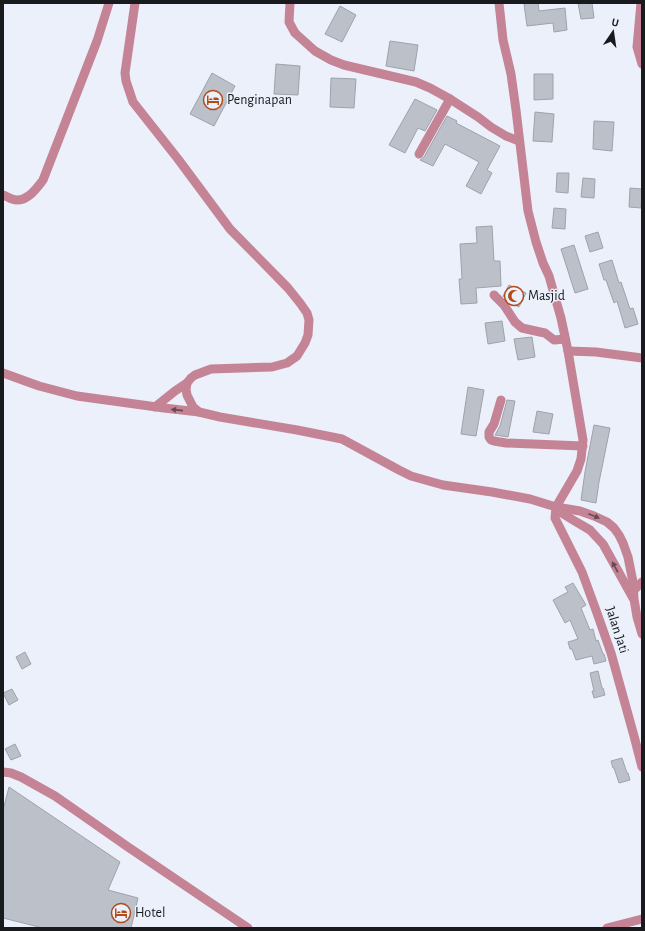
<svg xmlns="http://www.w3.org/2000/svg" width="645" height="931" font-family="'Alegreya Sans',sans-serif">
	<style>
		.building { fill: #bbc0c9; stroke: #9ea2ab }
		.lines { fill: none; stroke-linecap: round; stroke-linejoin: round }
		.minor { stroke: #c58396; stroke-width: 9 }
		.oneway { fill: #664953 }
		.labels { text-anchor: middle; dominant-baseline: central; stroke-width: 3; stroke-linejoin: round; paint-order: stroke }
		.poi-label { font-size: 14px; fill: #181a1d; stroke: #ebf0fa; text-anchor: start }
		.street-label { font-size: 14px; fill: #181a1d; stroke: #ebf0fa }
	</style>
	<rect width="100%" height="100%" fill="#ebf0fa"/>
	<g class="building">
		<path d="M533,3h5l1,8 26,-3 2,22 -13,2 -1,-9 -26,3 -3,-22z"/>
		<path d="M578,3h14l2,15 -13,1z"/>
		<path d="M340,6l16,9 -14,27 -17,-8z"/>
		<path d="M390,41l28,4 -4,26 -28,-5z"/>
		<path d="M276,64l24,2 -2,29 -24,-1z"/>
		<path d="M212,73l23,13 -21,40 -24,-12z"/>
		<path d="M534,74h19v25l-19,1z"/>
		<path d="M331,78l25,1 -2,29 -24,-1z"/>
		<path d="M415,99l22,11 -12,21 -7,-3 -13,25 -16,-8z"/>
		<path d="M535,112l19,2 -2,28 -19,-1z"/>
		<path d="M447,116l10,5 -1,2 44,23 -13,24 5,3 -11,21 -15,-8 13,-24 -34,-18 -12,22 -13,-6 4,-3z"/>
		<path d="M594,121l20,1 -2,29 -19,-2z"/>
		<path d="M557,173h12l-1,20 -12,-1z"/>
		<path d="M583,178l12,1 -1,19 -13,-1z"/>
		<path d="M630,188l12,1 -1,19 -12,-1z"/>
		<path d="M554,208l12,1 -1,20 -13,-1z"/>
		<path d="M492,226l2,35h6l1,25 -25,2 1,15 -16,1 -2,-25h3l-2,-35 17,-1 -1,-16z"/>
		<path d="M598,232l5,16 -13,4 -5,-16z"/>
		<path d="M574,245l14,44 -13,4 -14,-44z"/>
		<path d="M612,260l7,23 2,-1 9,27 3,-1 5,16 -13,4 -8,-27 -3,2 -8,-23h-2l-5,-16z"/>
		<path d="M509,285l17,8 -7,14 -10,-5 -6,-6z"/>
		<path d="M502,321l3,20 -17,3 -3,-21z"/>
		<path d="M532,337l3,20 -17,3 -4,-21z"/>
		<path d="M468,387l16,3 -8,46 -15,-2z"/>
		<path d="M507,400l8,1 -7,36 -13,-2 5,-9z"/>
		<path d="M537,411l16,3 -4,20 -16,-2z"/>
		<path d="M594,425l16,3 -11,54 -3,21 -15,-3 4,-28z"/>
		<path d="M573,583l13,22 -5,3 9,22 3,-1 3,12 2,-1 5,14h1l2,7 -12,3 -2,-8 -16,4 -4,-11h-2l-2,-7 10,-3 -8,-19 -5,3 -12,-23 15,-8 -3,-5z"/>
		<path d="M25,652l6,12 -9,5 -6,-12z"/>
		<path d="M598,671l4,17h1l2,7 -11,3 -2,-7h2l-4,-18z"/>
		<path d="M12,689l6,11 -9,5 -6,-12z"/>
		<path d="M15,744l6,12 -10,4 -6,-11z"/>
		<path d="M622,758l5,15h1l2,7 -11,3 -5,-15h-1l-2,-7z"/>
		<path d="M9,787l111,75 -12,28 30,8 -7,30h-88l-40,-10v-108z"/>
	</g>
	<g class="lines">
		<g class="minor">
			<path d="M135,3l-10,70 1,8 7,21 45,57 52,70 58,59 12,15 7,10 2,7 -1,15 -3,8 -8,13 -10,7 -15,4 -61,2 -16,6 -4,3 -4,5 -1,6 1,6 6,12 6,5 21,5 77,13 45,9 57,31 12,6 32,9 49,7 38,7 26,8 24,4 14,5 13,6 7,6 5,7 4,8 5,14 5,25 1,17 3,18 5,17"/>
			<path d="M290,3l-1,19 6,11 20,18 16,9 13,5 72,17 14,6 20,11 28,18 13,10 15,9 13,5"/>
			<path d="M499,3l4,37 8,34 5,36 12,101 8,31 7,21 6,13 12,42 7,33 15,89 -2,19 -4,12 -21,36 -1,11 27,54 15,41 14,40 23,83 8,31"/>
			<path d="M641,3l-4,44 5,17"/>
			<path d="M419,154l31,-55"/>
			<path d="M3,195c3,1 6,3 9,4 14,5 24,-10 31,-19l54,-139 12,-38"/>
			<path d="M494,295l10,10 11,17 7,6 18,4 5,1 9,7 11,-1"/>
			<path d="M568,351l28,1 46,6"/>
			<path d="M3,373l36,13 38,10 87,12 35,4"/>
			<path d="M501,400l-7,24 -5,8v5l2,3 3,1 12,2 77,3"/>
			<path d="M155,407l20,-16 12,-8"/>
			<path d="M556,507l4,5 13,8 17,10 13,14 30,54"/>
			<path d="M633,591l9,-9"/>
			<path d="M3,772l8,1 10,4 34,19 73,51 120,81"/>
			<path d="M607,928l35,-9"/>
		</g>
	</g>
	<defs><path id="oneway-solid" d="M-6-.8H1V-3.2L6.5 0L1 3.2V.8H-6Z"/></defs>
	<g class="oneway">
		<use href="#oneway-solid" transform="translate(177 410) rotate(-174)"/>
		<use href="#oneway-solid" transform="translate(594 516) rotate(22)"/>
		<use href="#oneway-solid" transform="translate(615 567) rotate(-119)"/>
	</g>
	<defs>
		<g id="hotel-ring" transform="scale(1)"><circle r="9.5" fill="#ebf0fa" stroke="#b04c19" stroke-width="1.5"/><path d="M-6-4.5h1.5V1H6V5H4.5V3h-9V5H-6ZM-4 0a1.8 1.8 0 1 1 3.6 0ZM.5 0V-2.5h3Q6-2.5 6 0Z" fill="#b04c19"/></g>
		<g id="mosque-ring" transform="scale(1)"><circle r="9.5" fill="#ebf0fa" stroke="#b04c19" stroke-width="1.5"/><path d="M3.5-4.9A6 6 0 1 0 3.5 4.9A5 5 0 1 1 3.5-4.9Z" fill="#b04c19"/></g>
	</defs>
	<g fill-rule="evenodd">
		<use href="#hotel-ring" x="213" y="100"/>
		<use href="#mosque-ring" x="514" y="296"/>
		<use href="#hotel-ring" x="121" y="913"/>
	</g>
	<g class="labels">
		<g class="poi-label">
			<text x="227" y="100">Penginapan</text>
			<text x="528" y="296">Masjid</text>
			<text x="135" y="913">Hotel</text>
		</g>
		<g class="street-label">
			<text transform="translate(617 630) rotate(72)">Jalan Jati</text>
		</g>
	</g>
	<rect width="645" height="931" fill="none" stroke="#181a1d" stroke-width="8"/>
	<g transform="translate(613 32) rotate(13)" stroke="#ebf0fa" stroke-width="3" paint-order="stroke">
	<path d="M0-3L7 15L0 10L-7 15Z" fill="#181a1d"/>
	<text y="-6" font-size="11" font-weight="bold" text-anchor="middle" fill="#181a1d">U</text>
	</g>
</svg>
